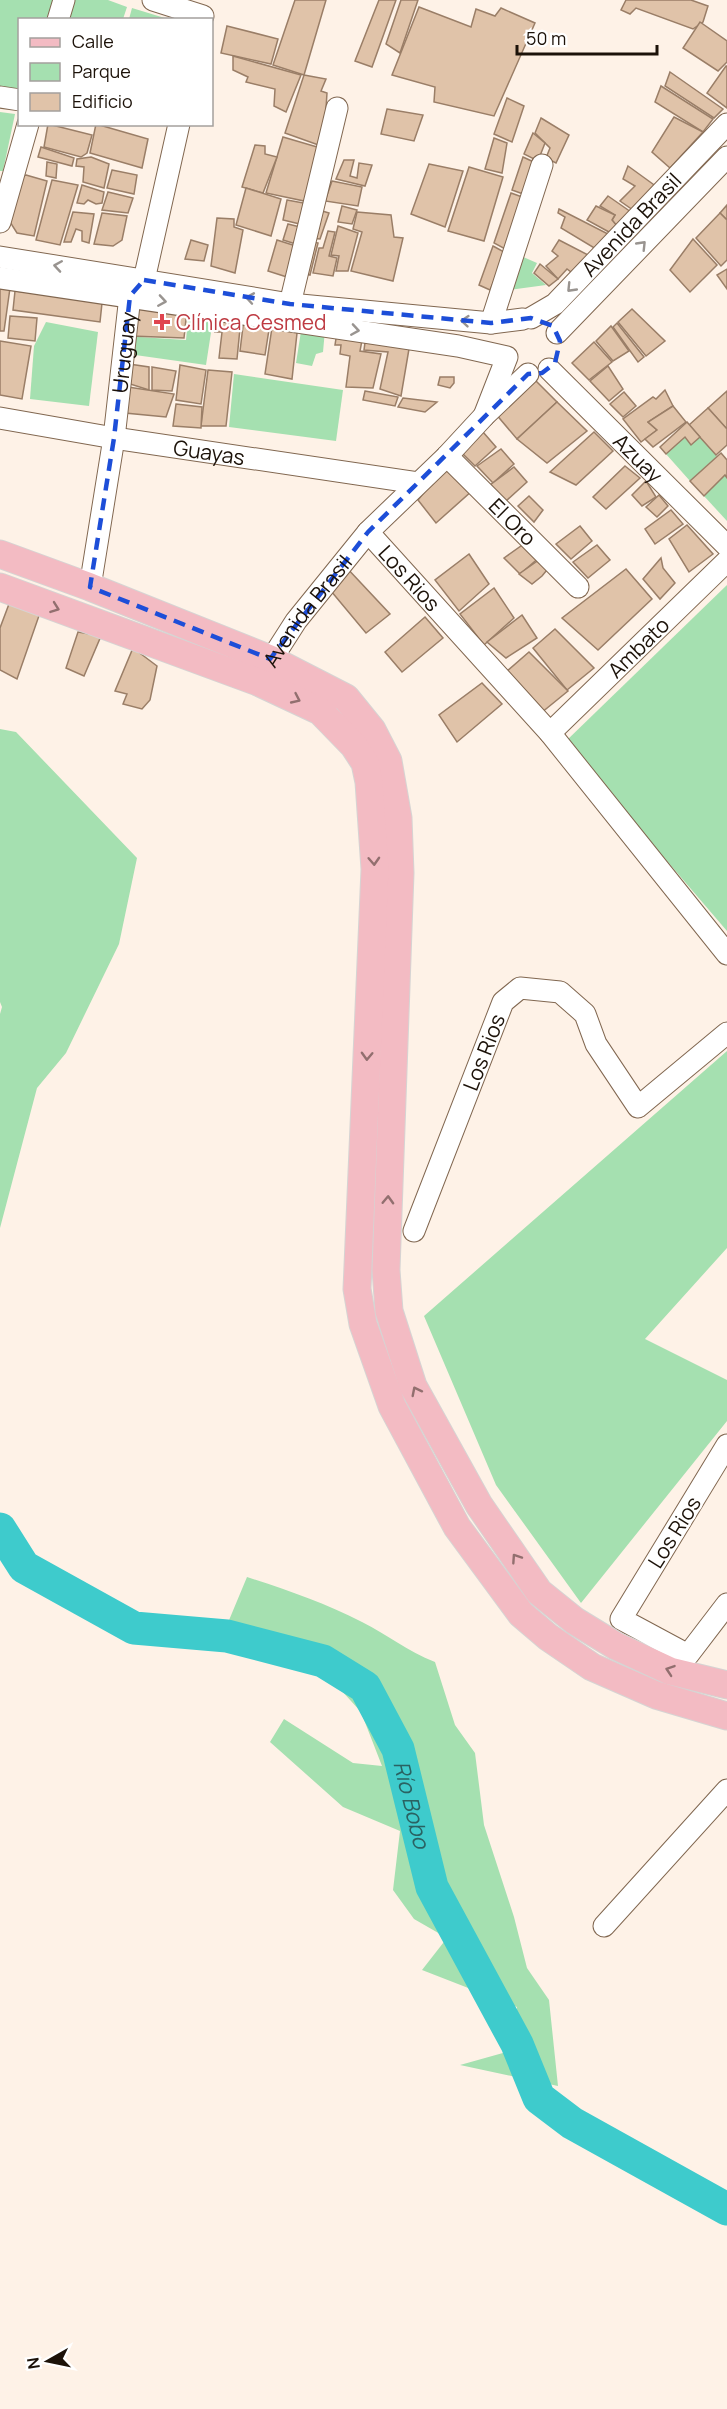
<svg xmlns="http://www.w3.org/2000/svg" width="727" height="2409" font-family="Manrope,sans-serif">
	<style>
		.green { fill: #a5e0b0 }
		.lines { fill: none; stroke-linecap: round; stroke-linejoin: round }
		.river { stroke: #3ecbcc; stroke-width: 33 }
		.building { fill: #e0c3a9; stroke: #9a7e67; stroke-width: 1.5 }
		.minor-casing { stroke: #816750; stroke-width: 23 }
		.major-casing { stroke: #d6d4d3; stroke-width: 29 }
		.minor { stroke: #fff; stroke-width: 21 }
		.major { stroke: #f3bbc3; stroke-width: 27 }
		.oneway { stroke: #999490 }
		.oneway2 { stroke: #926f6f }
		.marked { fill: none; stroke: #1d4ed8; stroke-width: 4.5; stroke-dasharray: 12 8; stroke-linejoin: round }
		.health-dot { fill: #e0444e; stroke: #fff; stroke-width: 2 }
		.labels { text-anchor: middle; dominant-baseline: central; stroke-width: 4.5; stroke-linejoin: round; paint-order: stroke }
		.street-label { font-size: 21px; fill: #1c1209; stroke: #fff }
		.health-label { font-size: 21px; fill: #be3a42; stroke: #fff; text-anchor: start }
		.water-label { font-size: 22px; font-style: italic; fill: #2a6262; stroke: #fff }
	</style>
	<rect width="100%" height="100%" fill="#fef2e7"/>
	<g class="green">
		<path d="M0,0h54l-6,19 -28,1 -1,76 -19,-3z"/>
		<path d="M69,0h39l19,7 -4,12 -58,1z"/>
		<path d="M132,8l36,11h-39z"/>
		<path d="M0,112l15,2 -12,57h-3z"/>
		<path d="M521,256l16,7 -5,10 14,12 -37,5z"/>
		<path d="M189,310l25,3 -8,52 -85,-12 3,-17 62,4z"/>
		<path d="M46,322l52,10 -9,74 -59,-7 4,-53z"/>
		<path d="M302,325l23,5 -2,22 -7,2 -4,12 -16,-3z"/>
		<path d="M234,374l109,16 -7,51 -107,-14z"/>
		<path d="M685,437l6,8 9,-8 17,19 -27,25 -24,-27z"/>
		<path d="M725,475l2,3v43l-23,-25z"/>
		<path d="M727,585v346l-162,-189z"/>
		<path d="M0,729l16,3 121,126 -18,86 -53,109 -29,35 -37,140v-214l2,-7 -2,-5z"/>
		<path d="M727,1051v197l-82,91 82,41v41l-146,182 -85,-118 -72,-169z"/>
		<path d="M247,1577c40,13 78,26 115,45 26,13 45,29 73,40l20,63 20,28 9,72 30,92 13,51 22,32 9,86 -98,-21 50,-14 7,-44 -95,-37 25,-32 -33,-19 -21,-29 7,-59 -57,-24 -73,-65 14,-23 69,44 29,3 -21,-54 -30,-33 -114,-30z"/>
	</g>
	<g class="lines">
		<path class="river" id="s1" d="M0,1529l24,38 110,61 93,8 96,25 42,26 33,62 34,138 85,157 22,54 33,25 155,86"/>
	</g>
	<g class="building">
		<path d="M295,0h31l-22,75 -31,-10z"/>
		<path d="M379,0h17l-24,67 -17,-6z"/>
		<path d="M401,0h17l-18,53 -14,-9z"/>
		<path d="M626,0h65l17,6 -5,16 -10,7 -57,-21 -6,6 -9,-4z"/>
		<path d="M419,7l52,20 5,-18 19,7 6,-8 34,15 -41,93 -60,-14 1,-15 -43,-12z"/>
		<path d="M700,22l27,19v21l-9,9 -35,-23z"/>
		<path d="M227,26l51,13 -7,25 -50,-11z"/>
		<path d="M233,56l68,19 -15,37 -12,-6 1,-17 -29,-7 2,-5 -15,-7z"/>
		<path d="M726,66h1v42l-20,-15z"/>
		<path d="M670,72l53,37 -9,9 -49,-32z"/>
		<path d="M304,75l22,4 -5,12 6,2 -1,15 7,1 -9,38 -39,-14z"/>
		<path d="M661,86l52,33 -10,13 -48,-30z"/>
		<path d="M507,98l17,8 -12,36 -18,-8z"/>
		<path d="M387,109l36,6 -9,26 -33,-7z"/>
		<path d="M674,117l29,15 -33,36 -18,-16z"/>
		<path d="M541,118l28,17 -13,28 -10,-5 4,-10 -15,-15z"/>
		<path d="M48,124l44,11 -5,18 -6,4 -37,-10z"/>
		<path d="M96,124l52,15 -6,29 -52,-15z"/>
		<path d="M533,133l12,10 -7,18 -14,-7z"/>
		<path d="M283,137l41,12 -15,53 -43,-9z"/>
		<path d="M494,138l13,5 -5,30 -17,-4z"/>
		<path d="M255,145l10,1v8l12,3 -14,36 -21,-6z"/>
		<path d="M41,147l33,11 -2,8 -34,-9z"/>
		<path d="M91,157l18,7 -5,24 -21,-6 1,-15 -8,-1 1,-7z"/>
		<path d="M523,157l15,7 -12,31 -14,-5z"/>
		<path d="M344,160h10l-4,16 7,2 2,-15 13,2 -7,21 -29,-7z"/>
		<path d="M47,162l10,2 -1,14 -10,-2z"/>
		<path d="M429,164l34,7 -18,56 -34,-13z"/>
		<path d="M628,166l29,21 -24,23 -13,-9 15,-15 -12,-7z"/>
		<path d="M469,167l34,10 -19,64 -36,-10z"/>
		<path d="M112,170l25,5 -3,19 -27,-6z"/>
		<path d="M26,175l21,6 -13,55 -17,-3 -7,-11 13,-46z"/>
		<path d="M52,180l26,5 -18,60 -24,-5z"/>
		<path d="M332,181l30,6 -4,19 -33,-5z"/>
		<path d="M82,185l22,7 -2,11 -6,1 -8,-4 -4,4 -7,-1z"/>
		<path d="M246,188l35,11 -10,37 -35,-11z"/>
		<path d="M108,192l25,6 -5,15 -26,-3z"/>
		<path d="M511,193l14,5 -18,52 -13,-7z"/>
		<path d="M608,196l23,16 -14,14 -5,-6 3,-5 -15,-9z"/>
		<path d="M287,200l22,4 -5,21 -21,-5z"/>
		<path d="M727,205v15l-7,-7z"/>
		<path d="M342,206l15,4 -5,14 -14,-2z"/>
		<path d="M596,206l19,9 -3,5 5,6 -8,6 -22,-12z"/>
		<path d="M559,209l49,25 -12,15 -35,-21 4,-11 -7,-4z"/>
		<path d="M319,210l10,3 -9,26 -10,-1z"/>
		<path d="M73,212l21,2 -5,29 -7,-2v-10l-6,-2 -5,13h-7z"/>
		<path d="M357,212l34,3 3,22 9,1 -10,43 -42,-10 11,-39 -9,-3z"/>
		<path d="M102,213l25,3 -5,24 -9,6 -19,-2z"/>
		<path d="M720,213l7,7v40l-6,6 -25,-28z"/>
		<path d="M217,218l17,1v8l9,3 -8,43 -24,-7z"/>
		<path d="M288,224l16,4 -5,17 -16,-5z"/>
		<path d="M338,226l20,7 -10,38h-12l3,-15 -8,-1z"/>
		<path d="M328,231l7,1 -6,24 8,2 -4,18 -20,-3 6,-25h4z"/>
		<path d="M693,239l24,26 -27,27 -20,-22z"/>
		<path d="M191,240l17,5 -4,16 -19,-2z"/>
		<path d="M277,240l22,7 -9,31 -22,-7z"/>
		<path d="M559,240l31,16 -15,19 -8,-6 -9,10 -12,-13 12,-10 -6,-5z"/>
		<path d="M309,241l9,2 -8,32 -9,-2z"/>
		<path d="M493,246l13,7 -16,37 -11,-5z"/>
		<path d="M540,264l18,15 -9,7 -15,-13z"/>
		<path d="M727,269v20l-10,-14z"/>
		<path d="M0,287l10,1 -6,43h-4z"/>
		<path d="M25,288l77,15 -2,19 -87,-12 2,-19 9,1z"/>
		<path d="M134,302l53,8 -3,28 -53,-2z"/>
		<path d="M632,309l33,32 -19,15 -28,-34z"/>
		<path d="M217,313l24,5 -4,41 -18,-1 3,-26h-7z"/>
		<path d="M10,316l27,2 -2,23 -27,-3z"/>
		<path d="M244,318l26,5 -5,32 -25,-4z"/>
		<path d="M273,321l25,3 -6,55 -27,-5z"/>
		<path d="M617,323l27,34 -6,5 -25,-35z"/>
		<path d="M611,326l18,25 -16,10 -17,-20z"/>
		<path d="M337,332l26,3 -3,16 21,3 -8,34 -27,-1 4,-31 -10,-2 1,-9h-6z"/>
		<path d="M366,335l44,8 -9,53 -21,-7 8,-37 -24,-2z"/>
		<path d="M0,341l31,5 -9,53 -22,-4z"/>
		<path d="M594,342l18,20 -23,18 -17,-17z"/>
		<path d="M129,364l20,3v23l-22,-7z"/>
		<path d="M180,365l26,5 -5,34 -25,-4z"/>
		<path d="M608,366l15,23 -14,12 -19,-20z"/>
		<path d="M152,367l24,4 -4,20 -20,-1z"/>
		<path d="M208,370l24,2 -6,54h-25z"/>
		<path d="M530,375l27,27 -40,37 -22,-26z"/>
		<path d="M440,377h14v6l-4,5 -12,-3z"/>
		<path d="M128,387l46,7 -8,23 -41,-4z"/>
		<path d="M665,390l8,16 -25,16 9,8 -16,12 -18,-23 30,-22 3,2z"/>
		<path d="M365,391l33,6 -3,9 -32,-6z"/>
		<path d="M727,391v38l-19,-21z"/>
		<path d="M624,392l12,14 -13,11 -13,-13z"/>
		<path d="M403,398l34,4 -12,10 -27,-5z"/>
		<path d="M557,402l30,29 -40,32 -30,-24z"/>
		<path d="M176,404l26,3 -1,21 -28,-2z"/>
		<path d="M673,406l13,16 -33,25 -8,-8 12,-9 -9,-8z"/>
		<path d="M708,408l19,21v16l-11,10 -27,-30z"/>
		<path d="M687,422l13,15 -9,8 -6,-8 -19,17 -6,-7z"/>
		<path d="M483,432l13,15 -21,19 -16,-16z"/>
		<path d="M594,432l19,19 -37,34 -26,-13z"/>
		<path d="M501,449l13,15 -21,19 -16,-17z"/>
		<path d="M721,453l6,7v18l-2,-3 -21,21 -14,-15z"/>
		<path d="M445,466l28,24 -37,33 -18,-23z"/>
		<path d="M625,466l15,12 -34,31 -13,-12z"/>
		<path d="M514,467l13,15 -21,19 -16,-16z"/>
		<path d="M646,481l10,16 -14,9 -10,-11z"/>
		<path d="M659,495l9,11 -11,11 -11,-10z"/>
		<path d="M529,496l14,14 -9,12 -16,-16z"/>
		<path d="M671,510l12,14 -28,20 -10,-15z"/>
		<path d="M687,525l26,29 -24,18 -20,-33z"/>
		<path d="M580,526l12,15 -21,18 -15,-15z"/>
		<path d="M528,541l13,15 -21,18 -16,-16z"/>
		<path d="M597,545l13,15 -22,18 -15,-16z"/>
		<path d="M469,554l20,30 -30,27 -24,-31z"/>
		<path d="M543,557l8,8 -9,11 -10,8 -13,-10z"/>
		<path d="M661,558l2,10 12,15 -15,16 -17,-20z"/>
		<path d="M345,566l45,48 -24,19 -40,-48z"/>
		<path d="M626,569l26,30 -54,51 -36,-32z"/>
		<path d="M494,588l20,30 -30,27 -24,-31z"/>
		<path d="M12,596l29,14 -24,69 -17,-9v-42z"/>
		<path d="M522,615l15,23 -31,20 -19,-16z"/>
		<path d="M425,617l18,21 -41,34 -17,-20z"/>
		<path d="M555,629l39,39 -27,22 -34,-42z"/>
		<path d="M78,632l23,4 -17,40 -18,-8z"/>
		<path d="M133,648l24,18 -7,34 -8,9 -19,-5 4,-10 -12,-3z"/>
		<path d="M529,652l39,39 -27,22 -34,-42z"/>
		<path d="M482,683l20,21 -45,38 -18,-27z"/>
	</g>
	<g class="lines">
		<g class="minor-casing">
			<g id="minor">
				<path d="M153,0l50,16"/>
				<path d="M58,20l6,-20"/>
				<path d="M0,97l20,3"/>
				<path d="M0,222l28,-98"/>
				<path d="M0,257l290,47 201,19 32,-4"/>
				<path d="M0,278l458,68 49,11 -23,59"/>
				<path d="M290,304l47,-196"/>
				<path id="s2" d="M531,318l24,-14 172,-180"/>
				<path d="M491,323l51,-158"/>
				<path d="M557,333l170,-176"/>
				<path id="s3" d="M549,369l178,177"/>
				<path id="s4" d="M0,418l114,20 304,45"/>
				<path id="s5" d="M447,456l131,131"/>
				<path id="s6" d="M368,532l182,201 177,221"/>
				<path id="s7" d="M90,587l24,-149 16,-142 14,-16 35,-156"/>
				<path id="s8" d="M264,671l32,-50 72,-89 79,-76 37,-40 44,-42"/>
				<path id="s9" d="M550,733l177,-172"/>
				<path id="s10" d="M414,1231l89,-229 17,-14 40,4 25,22 11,30 42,63 89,-74"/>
				<path d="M727,1445l-106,174 67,36 39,-51"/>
				<path d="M604,1926l123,-136"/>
			</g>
		</g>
		<g class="major-casing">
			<g id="major">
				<path d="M0,554l90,33 180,72 76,39 26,32 16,31 10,57 2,55 -14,397 3,41 24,75 66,119 60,87 36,29 41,25 54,25 57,14"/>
				<path d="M0,587l258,95 62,29 34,35 11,17 4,19 6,87 -18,420 6,35 29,82 65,121 64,87 27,23 44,30 64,28 71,21"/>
			</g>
		</g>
		<use href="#minor" class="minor"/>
		<use href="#major" class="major"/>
	</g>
	<defs><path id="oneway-chevron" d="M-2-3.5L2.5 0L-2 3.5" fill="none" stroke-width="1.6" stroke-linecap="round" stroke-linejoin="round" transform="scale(1.5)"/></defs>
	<g class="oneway">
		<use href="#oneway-chevron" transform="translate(642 245) rotate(-46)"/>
		<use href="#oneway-chevron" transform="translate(58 266) rotate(-171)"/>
		<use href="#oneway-chevron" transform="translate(571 288) rotate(134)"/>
		<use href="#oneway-chevron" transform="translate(250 298) rotate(-170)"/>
		<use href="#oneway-chevron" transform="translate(162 301) rotate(9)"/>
		<use href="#oneway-chevron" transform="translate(465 321) rotate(-175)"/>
		<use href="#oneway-chevron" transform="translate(355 330) rotate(9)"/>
	</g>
	<g class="oneway2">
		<use href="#oneway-chevron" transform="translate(55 608) rotate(20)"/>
		<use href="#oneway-chevron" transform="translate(296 699) rotate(25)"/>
		<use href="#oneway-chevron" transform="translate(374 861) rotate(87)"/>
		<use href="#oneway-chevron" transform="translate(367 1056) rotate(92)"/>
		<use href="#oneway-chevron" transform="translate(388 1200) rotate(-88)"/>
		<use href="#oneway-chevron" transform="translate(416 1391) rotate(-117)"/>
		<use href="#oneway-chevron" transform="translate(516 1558) rotate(-124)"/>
		<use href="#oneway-chevron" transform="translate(670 1670) rotate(-161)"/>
	</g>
	<path class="marked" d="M144,280l146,24 201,19 40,-5 22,8 7,15 -5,22 -13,10 -14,1 -160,158 -98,127 -180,-72 24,-149 16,-142z"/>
	<path class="health-dot" d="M159 313h6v6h6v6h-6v6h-6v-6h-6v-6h6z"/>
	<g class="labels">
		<g class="street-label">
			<text stroke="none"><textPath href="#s2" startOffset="138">Avenida Brasil</textPath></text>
			<text stroke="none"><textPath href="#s7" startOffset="237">Uruguay</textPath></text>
			<text stroke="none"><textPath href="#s4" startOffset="212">Guayas</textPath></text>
			<text stroke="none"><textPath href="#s3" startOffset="126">Azuay</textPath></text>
			<text stroke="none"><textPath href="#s5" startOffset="93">El Oro</textPath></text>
			<text stroke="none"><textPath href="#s6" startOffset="62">Los Rios</textPath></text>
			<text stroke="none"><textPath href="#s8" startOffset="74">Avenida Brasil</textPath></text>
			<text stroke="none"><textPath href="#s9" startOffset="123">Ambato</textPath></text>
			<text stroke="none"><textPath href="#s10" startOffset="192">Los Rios</textPath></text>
			<text transform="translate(674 1532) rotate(-58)">Los Rios</text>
		</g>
		<g class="health-label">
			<text x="176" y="322">Clínica Cesmed</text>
		</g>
		<g class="water-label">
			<text stroke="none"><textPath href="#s1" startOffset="540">Río Bobo</textPath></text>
		</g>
	</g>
	<rect x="18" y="18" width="195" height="108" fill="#ffffff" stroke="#a4a09d" stroke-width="1.5"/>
	<rect x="30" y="38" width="30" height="9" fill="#f3bbc3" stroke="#a4a09d" stroke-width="1.5"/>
	<text x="72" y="48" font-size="18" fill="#1c1209">Calle</text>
	<rect x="30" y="63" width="30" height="18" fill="#a5e0b0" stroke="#a4a09d" stroke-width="1.5"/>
	<text x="72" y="78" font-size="18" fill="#1c1209">Parque</text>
	<rect x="30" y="93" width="30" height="18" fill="#e0c3a9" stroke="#a4a09d" stroke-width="1.5"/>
	<text x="72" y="108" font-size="18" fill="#1c1209">Edificio</text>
	<g transform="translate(48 2361) rotate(261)" stroke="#ffffff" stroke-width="4.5" paint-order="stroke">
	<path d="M0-4.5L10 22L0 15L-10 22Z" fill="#1c1209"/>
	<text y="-9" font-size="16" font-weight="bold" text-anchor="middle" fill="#1c1209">N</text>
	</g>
	<path d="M517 45v9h140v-9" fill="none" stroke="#1c1209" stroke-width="3"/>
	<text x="526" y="45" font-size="18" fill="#1c1209" stroke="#ffffff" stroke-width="4.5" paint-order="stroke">50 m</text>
</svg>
